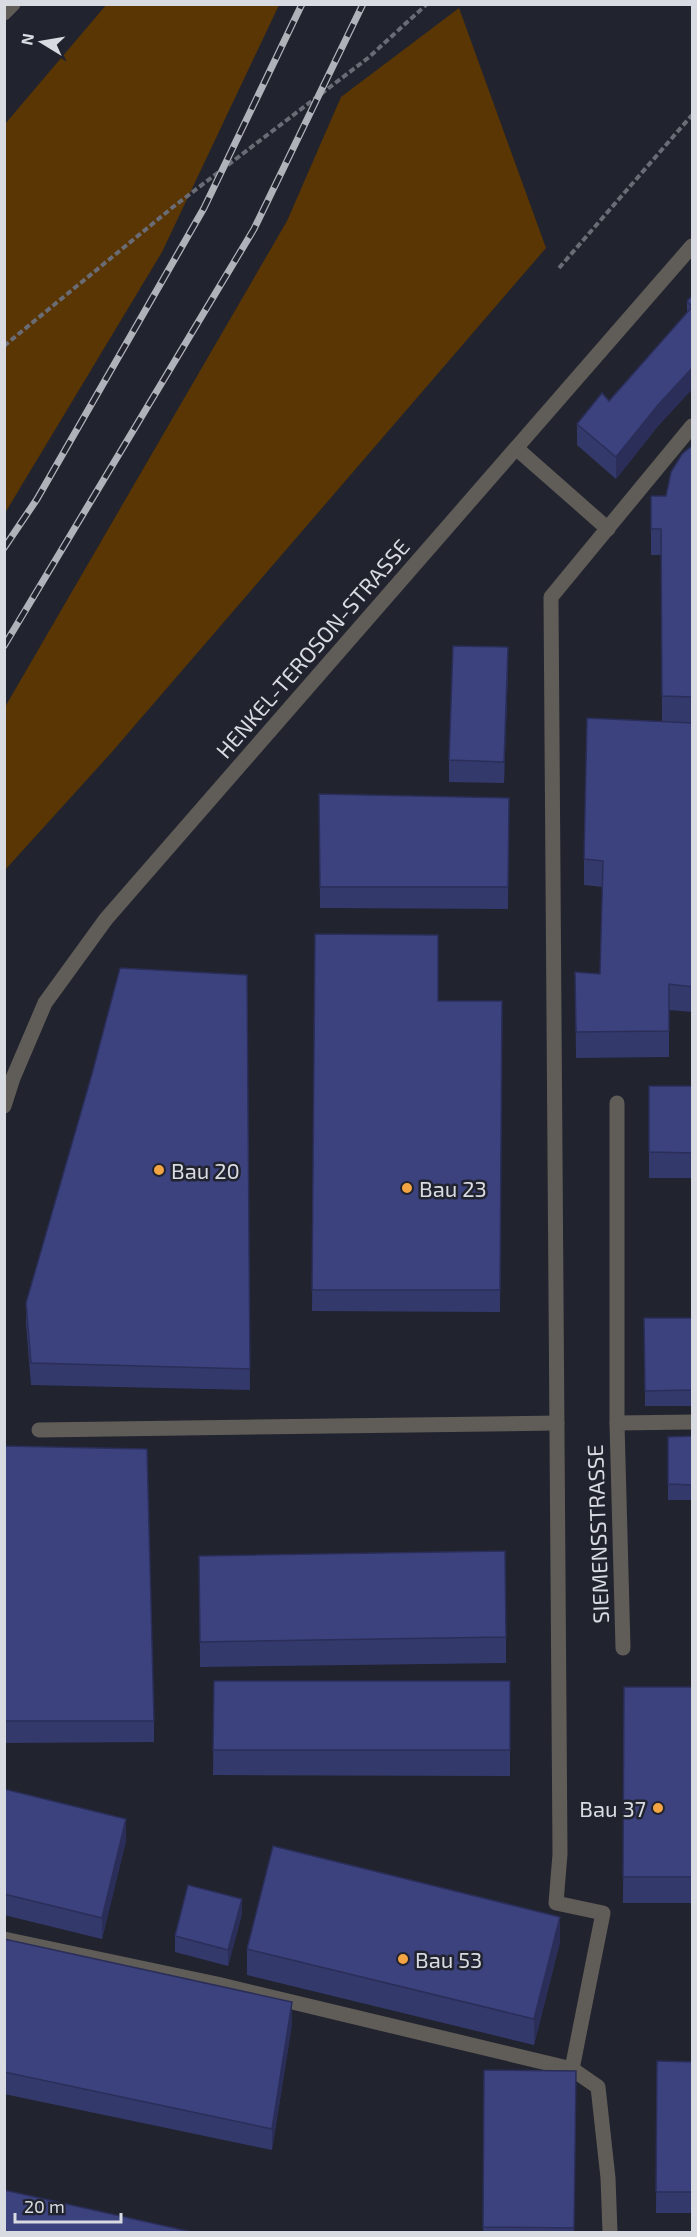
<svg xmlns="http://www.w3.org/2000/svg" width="697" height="2237" font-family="'Exo 2',sans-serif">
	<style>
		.green { fill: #593603 }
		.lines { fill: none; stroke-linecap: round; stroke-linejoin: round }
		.path { stroke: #6a6c75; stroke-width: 4; stroke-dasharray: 6 3; stroke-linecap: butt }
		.minor { stroke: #605c57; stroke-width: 15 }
		.rail-casing { stroke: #b0b2ba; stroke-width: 7 }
		.rail { stroke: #21232e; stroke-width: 4.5; stroke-dasharray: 14; stroke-linecap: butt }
		.wall { fill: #34396c }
		.shaded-wall { fill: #2a2e58 }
		.building { fill: #3c427d; stroke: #2a2e58; stroke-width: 1.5 }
		.poi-dot { fill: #f3a443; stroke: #21232e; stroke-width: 2 }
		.labels { text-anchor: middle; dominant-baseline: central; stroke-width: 5; stroke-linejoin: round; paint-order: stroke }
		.street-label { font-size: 22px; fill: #d9dbe2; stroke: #21232e }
		.poi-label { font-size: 22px; fill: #d9dbe2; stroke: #21232e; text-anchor: start }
	</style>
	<rect width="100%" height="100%" fill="#21232e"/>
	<g class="green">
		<path d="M107,4l172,1 -117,247 -157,261v-389z"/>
		<path d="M459,8l87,240 -435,505 -106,117v-163l282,-486 54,-124z"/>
	</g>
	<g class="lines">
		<g class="path">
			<path d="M559,268l133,-153"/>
			<path d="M4,346l169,-139 195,-149 59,-54"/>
		</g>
		<g class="minor">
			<path d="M4,13l9,-9"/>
			<path d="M516,448l92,81"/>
			<path d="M617,1103v320"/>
			<path d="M4,1106l9,-28 32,-75 61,-84 586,-673"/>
			<path d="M39,1430l518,-7"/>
			<path d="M623,1648l-6,-225 75,-1"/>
			<path d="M4,1939l213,45 355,85 31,-156 -47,-10 4,-49 -9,-1257 141,-171"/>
			<path d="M572,2069l26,18 10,91 2,54"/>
		</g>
		<g class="rail-casing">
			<g id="rail">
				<path d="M4,548l33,-49 167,-291 98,-204"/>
				<path d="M4,646l250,-417 109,-225"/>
			</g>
		</g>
		<use href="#rail" class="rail"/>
	</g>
	<g class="wall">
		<path d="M693,295v93l-35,38 -42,53 -39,-34v-21l32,-23 78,-88v-12z"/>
		<path d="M693,445v277h-17l17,1v289l-24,-2v47l-93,1 -1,-86 25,2 3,-87 -19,-2v-26l78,-138 -1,-166h-10v-59h15z"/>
		<path d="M508,668l-4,115 -55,-1v-22z"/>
		<path d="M319,794l190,4 -1,111 -188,-1z"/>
		<path d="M315,934l123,67h64l-2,311 -188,-1z"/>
		<path d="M247,975l3,415 -219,-5 -5,-61v-21z"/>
		<rect x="649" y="1086" width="44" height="92"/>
		<path d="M644,1318h49v88h-48z"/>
		<path d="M693,1436v64h-25v-63z"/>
		<path d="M4,1446l150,275v21l-150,1z"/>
		<path d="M199,1556l307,81v26l-306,4z"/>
		<path d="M214,1681h296v95l-297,-1z"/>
		<path d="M624,1687h69v216h-70z"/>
		<path d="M4,1789l122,52 -24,98 -98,-24z"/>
		<path d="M242,1914l-14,52 -53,-14v-16z"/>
		<path d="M4,1939l288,85 -20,126 -268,-56z"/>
		<path d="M560,1942l-26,103 -287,-70v-26z"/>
		<path d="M657,2061l36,1v151h-37z"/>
		<path d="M484,2070l92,1 -2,161h-106h15z"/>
	</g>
	<g class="shaded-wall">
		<path d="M693,367v21l-35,38 -42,53v-22l42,-52z"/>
		<path d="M508,647v21l-4,115v-21z"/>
		<path d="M126,1819v22l-24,98v-21z"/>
		<path d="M242,1899v15l-14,52v-16z"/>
		<path d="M560,1917v25l-26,103v-26z"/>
		<path d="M292,2002v22l-20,126v-21z"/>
	</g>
	<g class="building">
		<path d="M693,295v72l-35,38 -42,52 -39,-33 25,-31 7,8 83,-94 -5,-6z"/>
		<path d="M693,445v252l-31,-1 -1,-167h-10v-33h15l5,-24 11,-18z"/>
		<path d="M453,646l55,1 -4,115 -55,-2z"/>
		<path d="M587,718l106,5v264l-24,-3v47l-93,1 -1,-60 25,2 3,-113 -19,-2z"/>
		<path d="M319,794l190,4 -1,89h-188z"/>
		<path d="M315,934l123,1v66h64l-2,289h-188z"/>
		<path d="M120,968l127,7 3,394 -219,-6 -5,-60 66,-229z"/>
		<path d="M649,1086h44v67l-44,-1z"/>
		<path d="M644,1318h49v72l-48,1z"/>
		<path d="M693,1436v49l-25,-1v-47z"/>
		<path d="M4,1446l143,3 7,272h-150z"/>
		<path d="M505,1551l1,86 -306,5 -1,-86z"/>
		<path d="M214,1681h296v69h-297z"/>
		<path d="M624,1687h69v190h-70z"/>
		<path d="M4,1789l122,30 -24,99 -98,-24z"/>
		<path d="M273,1846l287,71 -26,102 -287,-70z"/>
		<path d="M188,1885l54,14 -14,51 -53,-14z"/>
		<path d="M4,1939l288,63 -20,127 -268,-57z"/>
		<path d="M657,2061l36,1v130h-37z"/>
		<path d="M484,2070l92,1 -2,157 -91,-1z"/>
		<path d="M4,2190l188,42h-188z"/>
	</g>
	<g class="poi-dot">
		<circle cx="159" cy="1170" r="6"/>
		<circle cx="407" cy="1188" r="6"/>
		<circle cx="658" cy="1808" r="6"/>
		<circle cx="403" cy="1959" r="6"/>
	</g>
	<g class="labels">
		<g class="street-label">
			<text transform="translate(312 648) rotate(-49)">HENKEL-TEROSON-STRASSE</text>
			<text transform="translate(597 1534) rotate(-92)">SIEMENSSTRASSE</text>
		</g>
		<g class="poi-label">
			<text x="171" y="1170">Bau 20</text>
			<text x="419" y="1188">Bau 23</text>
			<text x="646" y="1808" text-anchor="end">Bau 37</text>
			<text x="415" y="1959">Bau 53</text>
		</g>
	</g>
	<rect width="697" height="2237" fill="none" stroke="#d9dbe2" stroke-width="12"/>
	<g transform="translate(42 42) rotate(281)" stroke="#21232e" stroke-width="4.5" paint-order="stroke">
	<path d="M0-4.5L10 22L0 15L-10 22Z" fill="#d9dbe2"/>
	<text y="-9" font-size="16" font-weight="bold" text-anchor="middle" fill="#d9dbe2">N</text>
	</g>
	<path d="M15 2213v9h106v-9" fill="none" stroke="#d9dbe2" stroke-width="3"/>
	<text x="24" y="2213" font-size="18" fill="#d9dbe2" stroke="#21232e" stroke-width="4.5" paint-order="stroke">20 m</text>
</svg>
